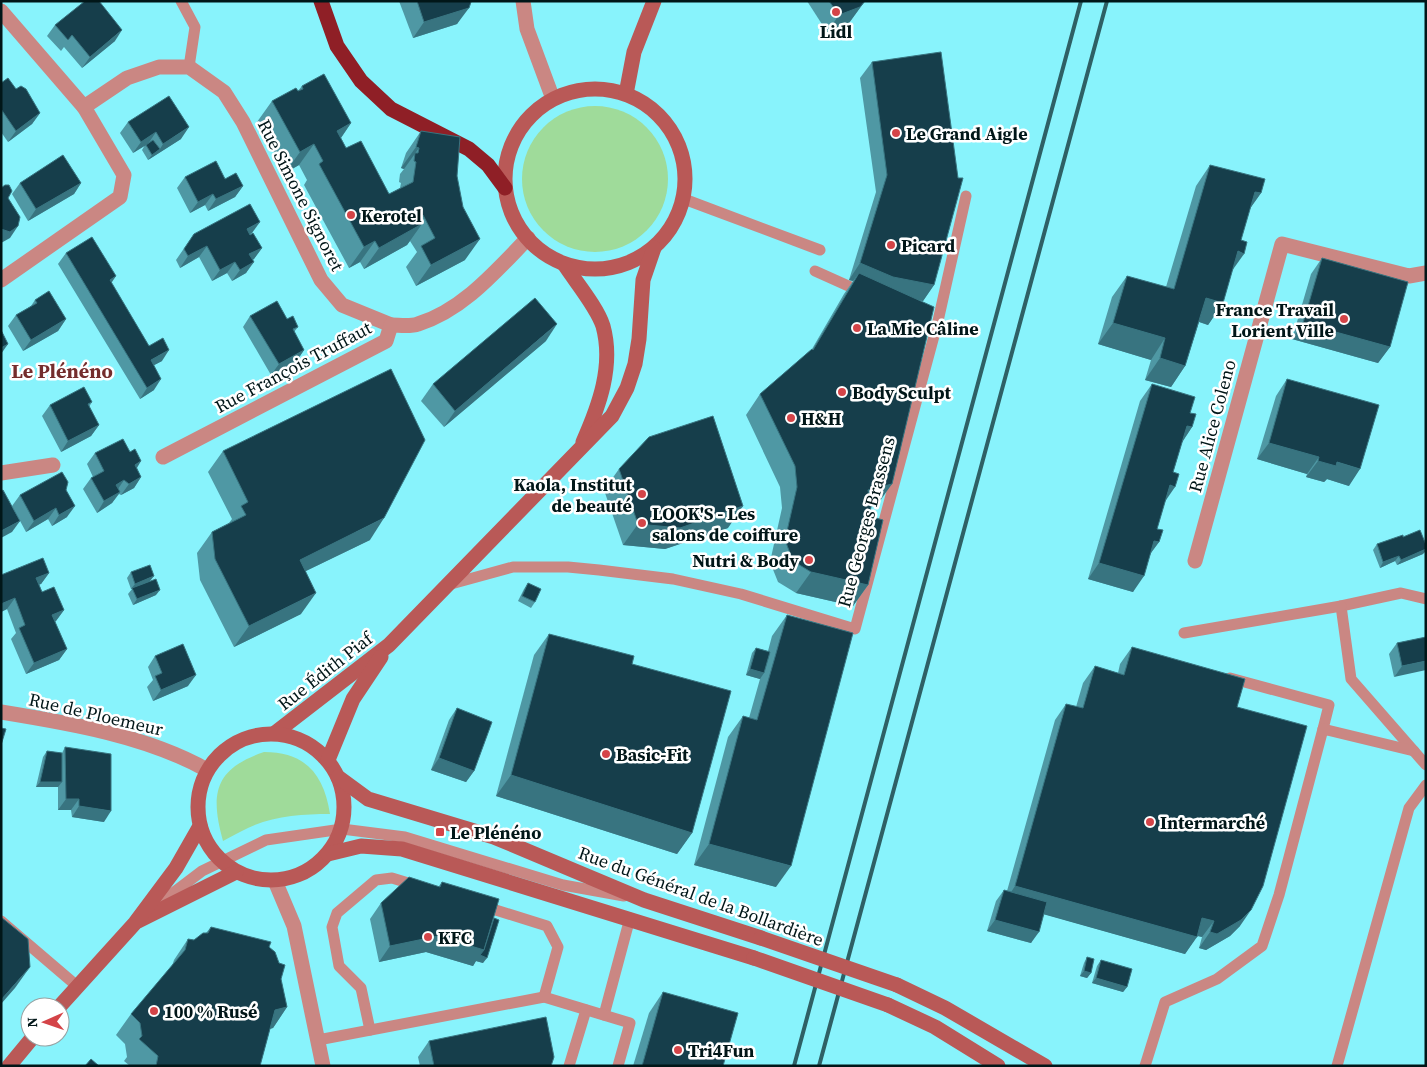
<svg xmlns="http://www.w3.org/2000/svg" width="1427" height="1067" font-family="'Source Serif 4',serif">
	<style>
		.green { fill: #9fdb9a }
		.lines { fill: none; stroke-linecap: round; stroke-linejoin: round }
		.lane { stroke: #ca8783; stroke-width: 11 }
		.street { stroke: #ca8783; stroke-width: 15 }
		.secondary { stroke: #b95957; stroke-width: 15 }
		.highway { stroke: #8f1f26; stroke-width: 15 }
		.rail { stroke: #2e6065; stroke-width: 4 }
		.secondary-bridge { stroke: #b95957; stroke-width: 15 }
		.wall { fill: #4f98a4 }
		.shaded-wall { fill: #387480 }
		.building { fill: #163e4b; stroke: #387480 }
		.poi-dot { fill: #d44448; stroke: #fff; stroke-width: 2 }
		.labels { text-anchor: middle; dominant-baseline: central; stroke-width: 5; stroke-linejoin: round; paint-order: stroke }
		.poi-label { font-size: 18px; font-weight: bold; fill: #011618; stroke: #fff; text-anchor: start }
		.street-label { font-size: 18px; fill: #011618; stroke: #fff }
		.quarter-label { font-size: 20px; font-weight: bold; fill: #742d2d; stroke: #fff }
	</style>
	<rect width="100%" height="100%" fill="#88f3fc"/>
	<g class="green">
		<circle cx="595" cy="179" r="73"/>
		<path d="M264,752c42,0 60,23 66,62 -28,0 -57,2 -82,14 -9,4 -17,9 -25,13 -13,-47 -9,-72 41,-89z"/>
	</g>
	<g class="lines">
		<g class="lane">
			<path d="M181,1l14,26 -6,40"/>
			<path d="M684,199l136,51"/>
			<path d="M815,271l49,22"/>
			<path d="M451,584l62,-17h55l31,3 74,9 68,15 114,35 83,-308 28,-125"/>
			<path d="M1426,599l-25,-6 -60,13 10,73 75,86"/>
			<path d="M1184,633l157,-27"/>
			<path d="M1230,678l99,27 -6,24"/>
			<path d="M483,906l64,20 11,21 -14,50"/>
			<path d="M152,909l50,-38 64,-31 76,-11 63,8 158,48 61,11"/>
			<path d="M1,921l76,65"/>
			<path d="M604,1015l26,-97"/>
			<path d="M370,1030l-9,-42 -22,-22 -7,-39 5,-14 39,-33 16,-2 26,8"/>
			<path d="M318,1040l226,-43 86,26 -12,43"/>
			<path d="M569,1066l17,-56"/>
			<path d="M1145,1066l20,-64 52,-23 45,-33 17,-51 44,-166 91,22"/>
			<path d="M1337,1066l72,-258 17,-23"/>
		</g>
		<g class="street">
			<path d="M523,1l4,28 26,70"/>
			<path d="M1,11l83,96 40,68 -4,22 -119,83"/>
			<path d="M84,107l43,-29 32,-11h30l35,25 19,30 78,158 21,25 49,20"/>
			<path d="M163,457l223,-116 5,-16c8,0 19,2 27,-1 45,-14 78,-53 110,-86"/>
			<path d="M1,473l52,-8"/>
			<path d="M1195,561l87,-317 127,32 17,-3"/>
			<path d="M1,712c68,11 146,24 206,58"/>
			<path d="M275,881l19,45 29,140"/>
		</g>
		<g class="secondary">
			<circle cx="595" cy="179" r="90"/>
			<path d="M626,94l8,-42 20,-51"/>
			<path d="M564,264c11,17 33,43 39,62 11,40 -4,80 -20,116"/>
			<path d="M275,733l114,-88 223,-229 15,-28 8,-24 4,-25 4,-59 11,-32"/>
			<circle cx="271" cy="807" r="73"/>
			<path d="M328,760l25,-61 28,-42"/>
			<path d="M338,777l30,22 126,38 150,63 117,38"/>
			<path d="M328,854l33,-8 41,3 352,109"/>
			<path d="M138,921l98,-49"/>
			<path d="M897,985l48,23 100,58"/>
			<path d="M888,1005l47,22 63,39"/>
			<path d="M59,1007l76,-84 41,-55 24,-42"/>
			<path d="M9,1066l24,-29"/>
		</g>
		<path class="highway" d="M321,1l16,45 24,35 30,28 78,40 19,16 17,23"/>
		<g class="rail">
			<path d="M794,1066l287,-1065"/>
			<path d="M819,1066l288,-1065"/>
		</g>
		<g class="secondary-bridge">
			<path d="M761,938l136,47"/>
			<path d="M754,958l134,47"/>
		</g>
	</g>
	<g class="wall">
		<path d="M399,1h72l-14,23 -44,14z"/>
		<path d="M807,1h58l-16,22 -22,9z"/>
		<path d="M55,25l60,16 -33,27 -18,-21 -3,4 -14,-15z"/>
		<path d="M872,62l62,223 -11,16 -5,-1 -41,205 -6,2 -2,9 -1,69 -15,21 -57,-13 -18,-11 -8,-20 12,-54 -2,-21 -34,-72 14,-21 52,-45 32,-55 9,-13 -4,-1 27,-88 -16,-114z"/>
		<path d="M1,83l15,6 24,24 -8,11 -24,18 -7,-10z"/>
		<path d="M302,86l49,37 -10,15 5,10 43,46 11,-6 1,-5 -2,-1 1,-8 4,-5 -3,-1 5,-15 15,-22 36,45 8,84 -49,26 -10,-19 11,-15 -7,-11 -3,4 -43,24 -4,-7 -11,6 -45,-83 3,-5 -8,-15 -14,8 -28,-51 15,-21 26,-10z"/>
		<path d="M128,122l53,17 -33,21 -6,-10 3,-5 -12,8 -13,-20z"/>
		<path d="M1210,165l51,28 -12,17 -26,93 -15,22 -9,-3 -14,44 -14,21 -26,-7 6,-20 -53,-16 14,-47 15,-21 39,11 30,-101z"/>
		<path d="M223,176l3,3 17,7 -8,11 -27,14 -3,-6 -15,8 -13,-25 8,-11z"/>
		<path d="M20,183h61l-7,11 -46,27 -16,-27z"/>
		<path d="M252,233l-2,1 12,14 -9,12 -7,13 -14,8 -5,-8 -15,8 -13,-24 -19,11 -4,-8 18,-26z"/>
		<path d="M66,253l45,30 38,63 13,15 -8,4v25l-14,9 -82,-135z"/>
		<path d="M1322,258l68,89 -12,16 -86,-24 19,-65z"/>
		<path d="M35,300l31,19 -8,12 -35,20 -15,-25 8,-11 15,-9z"/>
		<path d="M250,316l37,3 11,8 -4,5 10,18 -8,12 -25,13 -28,-48z"/>
		<path d="M546,341l-102,86 -23,-26 12,-17z"/>
		<path d="M1287,379l62,107 -22,-7 -3,3 -18,-5 1,-3 -50,-15 19,-63z"/>
		<path d="M1152,384l38,29 2,14 -10,15 -25,87 2,13 -8,11 -18,39 -45,-13 52,-178z"/>
		<path d="M92,402l-3,5 10,18 -8,11 -30,16 -19,-36 8,-11z"/>
		<path d="M223,451l147,89 -64,31 -5,43 -67,33 -34,-67 -3,-27 15,-21 17,-9 3,-4 -24,-47z"/>
		<path d="M95,453l42,15 4,9 -7,11 -13,7 -2,-1 -7,9 -15,10 -14,-24 8,-11 2,-1 -6,-13z"/>
		<path d="M619,469l109,59 -63,21 -42,-4 -19,-55z"/>
		<path d="M66,490l1,27 -15,9 -4,-7 -22,13 -14,-26 8,-11z"/>
		<path d="M1403,537l20,17 -26,11 -2,-4 -15,7 -7,-18 4,-6z"/>
		<path d="M131,572l19,9 6,14 -23,10 -5,-11 4,-5h-1l-4,-11z"/>
		<path d="M49,573l-8,11h-2l3,8 22,18 -9,12 12,27 -8,11 -33,14 -15,-35 5,-6 -9,-24 -6,3v-37z"/>
		<path d="M528,583l7,19 -4,6 -13,-7 6,-12z"/>
		<path d="M787,615l-11,272 -82,-22 34,-128 15,-21 6,2 11,-39 -14,-4 6,-22 4,-5 12,3 4,-15z"/>
		<path d="M549,634l83,30 60,169 -15,21 -181,-58 38,-141z"/>
		<path d="M1426,637l-32,40 -5,-23 8,-11z"/>
		<path d="M1132,647l105,60 3,219 -10,10 -24,14 -7,-2 3,-11 -5,-1 -12,18 -141,-40 -13,29 -44,-12 9,-30 8,-11 3,1 48,-171 11,-16 10,3 7,-24 12,-17 23,7 2,-9z"/>
		<path d="M155,656l33,30 -35,15 -6,-14 6,-7 -5,-13z"/>
		<path d="M457,708l17,63 -8,11 -35,-12 18,-50z"/>
		<path d="M65,747l39,75 -32,-5 -1,-7h-13v-23h-22l7,-30 4,-6 15,2z"/>
		<path d="M442,882l52,36 -11,45 -7,-2 -3,5 -47,-14 -47,10 -9,-43 11,-16 58,-17z"/>
		<path d="M211,927l58,20 12,32 6,28 -14,21 -3,1 -10,37h-130l-6,-5 3,-4 -2,-13 -9,-9 15,-21 41,-48 2,-6 14,-21 6,1 12,-7z"/>
		<path d="M1087,957l4,16 -4,5 -7,-2 4,-13z"/>
		<path d="M1101,960l26,27 -4,5 -31,-9 5,-17z"/>
		<path d="M663,992l60,74h-90l16,-53z"/>
		<path d="M429,1041l122,25h-131l-2,-9z"/>
	</g>
	<g class="shaded-wall">
		<path d="M865,1l-16,22 -22,9 12,-17z"/>
		<path d="M469,8l-12,16 -44,14 11,-16z"/>
		<path d="M122,30l-7,11 -33,27 8,-11z"/>
		<path d="M40,113l-8,11 -24,18 8,-11z"/>
		<path d="M351,123l-15,22 1,-14z"/>
		<path d="M189,127l-8,12 -33,21 4,-5 8,-6 3,-5z"/>
		<path d="M156,132l-8,12 -15,9 8,-11z"/>
		<path d="M314,144l-15,21 -14,8 15,-21z"/>
		<path d="M416,147l3,1 -15,21 -3,-1z"/>
		<path d="M81,183l-7,11 -46,27 8,-12z"/>
		<path d="M243,186l-8,11 -27,14 8,-12z"/>
		<path d="M1255,192l6,1 -15,21z"/>
		<path d="M213,194l-8,11 -15,8 8,-11z"/>
		<path d="M423,215l-10,14 9,-5 -15,21 -43,24 15,-21z"/>
		<path d="M260,222l-8,11 -13,7 8,-11z"/>
		<path d="M18,226l-8,12 -9,5v-14z"/>
		<path d="M480,239l-15,21 -49,26 15,-21z"/>
		<path d="M375,241l-15,21 -11,6 15,-21z"/>
		<path d="M207,246l-8,11 -19,11 8,-12z"/>
		<path d="M262,248l-8,11 -12,6 7,-11z"/>
		<path d="M1238,251l6,3 -15,21z"/>
		<path d="M235,262l-8,11 -15,8 8,-11z"/>
		<path d="M254,262l-8,11 -14,8 8,-11z"/>
		<path d="M860,263l74,22 -11,16 -42,-7 -22,-21 -6,8 -4,-1z"/>
		<path d="M116,276l-8,12 2,-8z"/>
		<path d="M1206,298l17,5 -15,22 -17,-6z"/>
		<path d="M66,319l-8,12 -35,20 8,-11z"/>
		<path d="M1113,323l52,15 -14,22 -53,-16z"/>
		<path d="M1303,323l87,24 -12,16 -86,-24z"/>
		<path d="M557,324l-11,17 -102,86 11,-16z"/>
		<path d="M8,344l-7,10v-6z"/>
		<path d="M169,350l-7,11 -19,10 8,-11z"/>
		<path d="M304,350l-8,12 -25,13 8,-11z"/>
		<path d="M1160,358l25,8 -14,21 -26,-7z"/>
		<path d="M161,379l-7,11 -14,9 7,-11z"/>
		<path d="M99,425l-8,11 -30,16 7,-11z"/>
		<path d="M1187,426l5,1 -11,17z"/>
		<path d="M1269,443l50,14 -12,17 -50,-15z"/>
		<path d="M141,461l-7,12 1,-8z"/>
		<path d="M1318,461l19,1 23,7 -11,17 -22,-7 -3,3 -18,-5z"/>
		<path d="M141,477l-7,11 -13,7 8,-11z"/>
		<path d="M124,480l-8,12v-7z"/>
		<path d="M892,484l-15,21 -24,6 15,-21z"/>
		<path d="M1170,485l5,2 -11,16z"/>
		<path d="M120,492l-8,11 -15,10 7,-12z"/>
		<path d="M75,506l-8,11 -15,9 7,-11z"/>
		<path d="M743,506l-15,22 -63,21 -42,-4 15,-21z"/>
		<path d="M56,508l-8,11 -22,13 8,-11z"/>
		<path d="M384,518l-14,22 -85,41 15,-21z"/>
		<path d="M20,521l-8,11 -11,6v-7z"/>
		<path d="M1154,541l5,1 -12,16z"/>
		<path d="M1426,549v2l-3,3 -26,11 4,-5z"/>
		<path d="M1399,556l-4,5 -15,7 3,-6z"/>
		<path d="M1099,563l45,13 -11,16 -45,-13z"/>
		<path d="M811,572l57,13 -15,21 -57,-13z"/>
		<path d="M49,573l-8,11 -12,5 7,-11z"/>
		<path d="M154,576l-4,5 -18,7 -1,1 4,-5z"/>
		<path d="M160,590l-4,5 -23,10 4,-6z"/>
		<path d="M316,593l-15,21 -67,33 15,-21z"/>
		<path d="M15,598l-8,11 -6,3v-8z"/>
		<path d="M64,610l-8,11 -12,5 8,-11z"/>
		<path d="M67,649l-8,11 -33,14 8,-11z"/>
		<path d="M1426,661v9l-32,7 8,-11z"/>
		<path d="M750,669l14,4 -4,6 -14,-4z"/>
		<path d="M196,675l-8,11 -35,15 8,-11z"/>
		<path d="M439,758l35,13 -8,11 -35,-12z"/>
		<path d="M511,775l181,58 -15,21 -181,-58z"/>
		<path d="M40,782h22l-4,5h-22z"/>
		<path d="M66,799h13l-8,11h-13z"/>
		<path d="M79,806l32,5 -7,11 -32,-5z"/>
		<path d="M709,844l82,22 -15,21 -82,-22z"/>
		<path d="M1015,886l182,51 -12,17 -181,-51z"/>
		<path d="M1251,910l-11,16 -10,10 -24,14 -7,-2 11,-16z"/>
		<path d="M1202,918l12,3 -12,16 -11,-3z"/>
		<path d="M995,920l44,12 -8,11 -44,-12z"/>
		<path d="M438,936l46,14 3,8 -4,5 -7,-2 -3,5 -47,-14 -47,10 11,-16z"/>
		<path d="M30,967l-15,21 -14,16v-4z"/>
		<path d="M1084,971l7,2 -4,5 -7,-2z"/>
		<path d="M1096,978l31,9 -4,5 -31,-9z"/>
		<path d="M287,1007l-14,21 -13,3 15,-21z"/>
	</g>
	<g class="building">
		<path d="M85,1h14l23,29 -32,27 -18,-22 -4,5 -13,-15z"/>
		<path d="M417,1h54v1l-2,6 -45,14z"/>
		<path d="M829,1h36l-5,6 -21,8z"/>
		<path d="M941,52l17,126h5l-29,107 -41,-8 -33,-14 27,-88 -15,-113z"/>
		<path d="M324,74l27,49 -14,8 9,17 15,-7 28,53 24,-12 3,-20 -2,-1 1,-8h3l1,-5 -3,-1 5,-16 39,6 -3,39 6,31 17,32 -49,26 -10,-19 14,-8 -12,-23 -4,3 3,6 -43,24 -4,-7 -11,6 -45,-83 4,-3 -9,-17 -14,8 -28,-51 24,-13 2,3 5,-2 -1,-3z"/>
		<path d="M8,78l8,11 5,-3 5,3 14,24 -24,18 -15,-22v-26z"/>
		<path d="M169,96l20,31 -26,17 -7,-12 -15,10 -13,-20z"/>
		<path d="M153,140l7,9 -8,6 -6,-10z"/>
		<path d="M63,155l18,28 -45,26 -16,-26z"/>
		<path d="M216,161l9,18 11,-6 7,13 -27,13 -3,-5 -15,8 -13,-25z"/>
		<path d="M1210,165l55,14 -4,14 -6,-1 -14,48 6,2 -3,12 -6,-3 -15,52 -17,-5 -21,68 -25,-8 5,-20 -52,-15 14,-47 47,13z"/>
		<path d="M5,185h4l3,6 -4,7 12,19 -2,9 -8,6 -9,-3v-41z"/>
		<path d="M250,204l10,18 -13,7 3,6 3,-2 9,15 -13,6 5,8 -14,8 -5,-8 -15,8 -13,-24 -19,10 -4,-7 10,-15z"/>
		<path d="M92,237l24,39 -6,4 39,66 14,-8 6,12 -18,10 10,19 -14,9 -81,-135z"/>
		<path d="M1322,258l86,24 -18,65 -87,-24z"/>
		<path d="M859,273l75,34 -42,177 -24,6 3,17 -2,9 14,4 -15,65 -57,-13 -18,-11 -8,-21 12,-53 -2,-21 -35,-72 52,-45 1,1z"/>
		<path d="M49,291l17,28 -35,21 -15,-25 21,-12 -2,-3z"/>
		<path d="M535,298l22,26 -102,87 -22,-27z"/>
		<path d="M277,301l10,18 6,-3 5,11 -5,2 11,21 -25,14 -29,-48z"/>
		<path d="M1,330l7,14 -7,4z"/>
		<path d="M391,369l34,71 -41,78 -84,42 16,33 -67,33 -34,-67 -3,-27 34,-17 -5,-9 7,-4 -25,-51z"/>
		<path d="M1287,379l92,26 -19,64 -23,-7 -1,4 -18,-5 1,-4 -50,-14z"/>
		<path d="M1152,384l43,13 -5,16 6,1 -4,13 -5,-1 -14,46 6,2 -4,13 -5,-2 -13,44 6,1 -4,12 -5,-1 -10,35 -45,-13z"/>
		<path d="M84,387l8,15 -4,2 11,21 -31,16 -18,-36z"/>
		<path d="M713,416l30,90 -63,22 -42,-4 -19,-55 30,-32z"/>
		<path d="M123,439l7,13 5,-3 6,12 -6,4 6,12 -12,7 -5,-4 -8,5 4,7 -16,9 -13,-23 13,-7 -9,-18z"/>
		<path d="M62,472l6,10 -2,8 9,16 -16,9 -3,-7 -22,13 -14,-26z"/>
		<path d="M3,490l17,31 -19,10v-40z"/>
		<path d="M1420,530l6,15v4l-25,11 -2,-4 -16,6 -6,-18 26,-9v2z"/>
		<path d="M43,558l6,15 -13,5 6,14 12,-5 10,23 -12,5 15,34 -33,14 -15,-35 6,-3 -10,-27 -14,6v-29z"/>
		<path d="M150,565l4,11 -19,8 -4,-12z"/>
		<path d="M156,579l4,11 -23,9 -5,-11z"/>
		<path d="M528,583l13,6 -6,13 -13,-6z"/>
		<path d="M787,615l66,18 -62,233 -82,-22 34,-128 14,4z"/>
		<path d="M549,634l85,22 -2,8 99,27 -39,142 -181,-58z"/>
		<path d="M1426,637v24l-24,5 -5,-23z"/>
		<path d="M183,644l13,31 -35,15 -6,-14 7,-3 -7,-17z"/>
		<path d="M1132,647l113,32 -8,28 70,19 -44,160 -12,24 -10,10 -24,14 -7,-2 4,-11 -12,-3 -5,19 -182,-51 51,-182 17,4 12,-42 29,9z"/>
		<path d="M756,648l14,4 -6,21 -14,-4z"/>
		<path d="M457,708l35,14 -18,49 -35,-13z"/>
		<path d="M1,728l5,1 -5,16z"/>
		<path d="M65,747l46,7v57l-32,-5v-7h-13z"/>
		<path d="M47,751l15,2v29h-22z"/>
		<path d="M409,877l31,10 2,-5 57,17 -15,51 -46,-14 -48,10 -9,-43z"/>
		<path d="M1004,890l43,12 -8,30 -44,-12z"/>
		<path d="M1,917l27,22 2,28 -29,33z"/>
		<path d="M494,918l5,2 -12,38 -7,-3 4,-5z"/>
		<path d="M211,927l60,15 -2,5 6,5 4,11 6,2 -4,14 6,28 -12,3 -15,56h-104l2,-10 -19,-17 3,-3 -2,-13 -9,-9 54,-64 3,-11 6,1 9,-7h5z"/>
		<path d="M1087,957l7,2 -3,14 -7,-2z"/>
		<path d="M1101,960l31,9 -5,18 -31,-9z"/>
		<path d="M663,992l75,21 -15,53h-81z"/>
		<path d="M546,1017l8,40 -3,9h-117l-5,-25z"/>
		<path d="M91,1059l8,7h-14z"/>
	</g>
	<g class="poi-dot">
		<circle cx="836" cy="12" r="5"/>
		<circle cx="896" cy="133" r="5"/>
		<circle cx="351" cy="215" r="5"/>
		<circle cx="891" cy="245" r="5"/>
		<circle cx="1344" cy="319" r="5"/>
		<circle cx="857" cy="328" r="5"/>
		<circle cx="842" cy="392" r="5"/>
		<circle cx="791" cy="418" r="5"/>
		<circle cx="642" cy="494" r="5"/>
		<circle cx="642" cy="523" r="5"/>
		<circle cx="809" cy="560" r="5"/>
		<circle cx="606" cy="754" r="5"/>
		<circle cx="1150" cy="822" r="5"/>
		<rect x="435" y="827" width="10" height="10" rx="2.5"/>
		<circle cx="428" cy="937" r="5"/>
		<circle cx="154" cy="1011" r="5"/>
		<circle cx="678" cy="1050" r="5"/>
	</g>
	<g class="labels">
		<g class="poi-label">
			<text x="836" y="31" text-anchor="middle">Lidl</text>
			<text x="906" y="133">Le Grand Aigle</text>
			<text x="361" y="215">Kerotel</text>
			<text x="901" y="245">Picard</text>
			<text x="1334" y="309" text-anchor="end">France Travail<tspan x="1334" dy="21">Lorient Ville</tspan></text>
			<text x="867" y="328">La Mie Câline</text>
			<text x="852" y="392">Body Sculpt</text>
			<text x="801" y="418">H&amp;H</text>
			<text x="632" y="484" text-anchor="end">Kaola, Institut<tspan x="632" dy="21">de beauté</tspan></text>
			<text x="652" y="513">LOOK'S - Les<tspan x="652" dy="21">salons de coiffure</tspan></text>
			<text x="799" y="560" text-anchor="end">Nutri &amp; Body</text>
			<text x="616" y="754">Basic-Fit</text>
			<text x="1160" y="822">Intermarché</text>
			<text x="450" y="832">Le Plénéno</text>
			<text x="438" y="937">KFC</text>
			<text x="164" y="1011">100 % Rusé</text>
			<text x="688" y="1050">Tri4Fun</text>
		</g>
		<g class="street-label">
			<text transform="translate(301 195) rotate(63)">Rue Simone Signoret</text>
			<text transform="translate(293 367) rotate(-28)">Rue François Truffaut</text>
			<text transform="translate(1212 426) rotate(-75)">Rue Alice Coleno</text>
			<text transform="translate(866 522) rotate(-75)">Rue Georges Brassens</text>
			<text transform="translate(325 671) rotate(-38)">Rue Édith Piaf</text>
			<text transform="translate(96 714) rotate(13)">Rue de Ploemeur</text>
			<text transform="translate(701 896) rotate(20)">Rue du Général de la Bollardière</text>
		</g>
		<g class="quarter-label">
			<text x="62" y="371">Le Plénéno</text>
		</g>
	</g>
	<rect width="1427" height="1067" fill="none" stroke="#011618" stroke-width="5"/>
	<g transform="translate(45 1022) rotate(268)"><circle r="24" fill="#ffffff" stroke="#99a2a3"/>
	<path d="M0-4L9 19L0 12L-9 19Z" fill="#d44448"/>
	<text y="-8" font-size="14" font-weight="bold" text-anchor="middle" fill="#011618">N</text>
	</g>
</svg>
